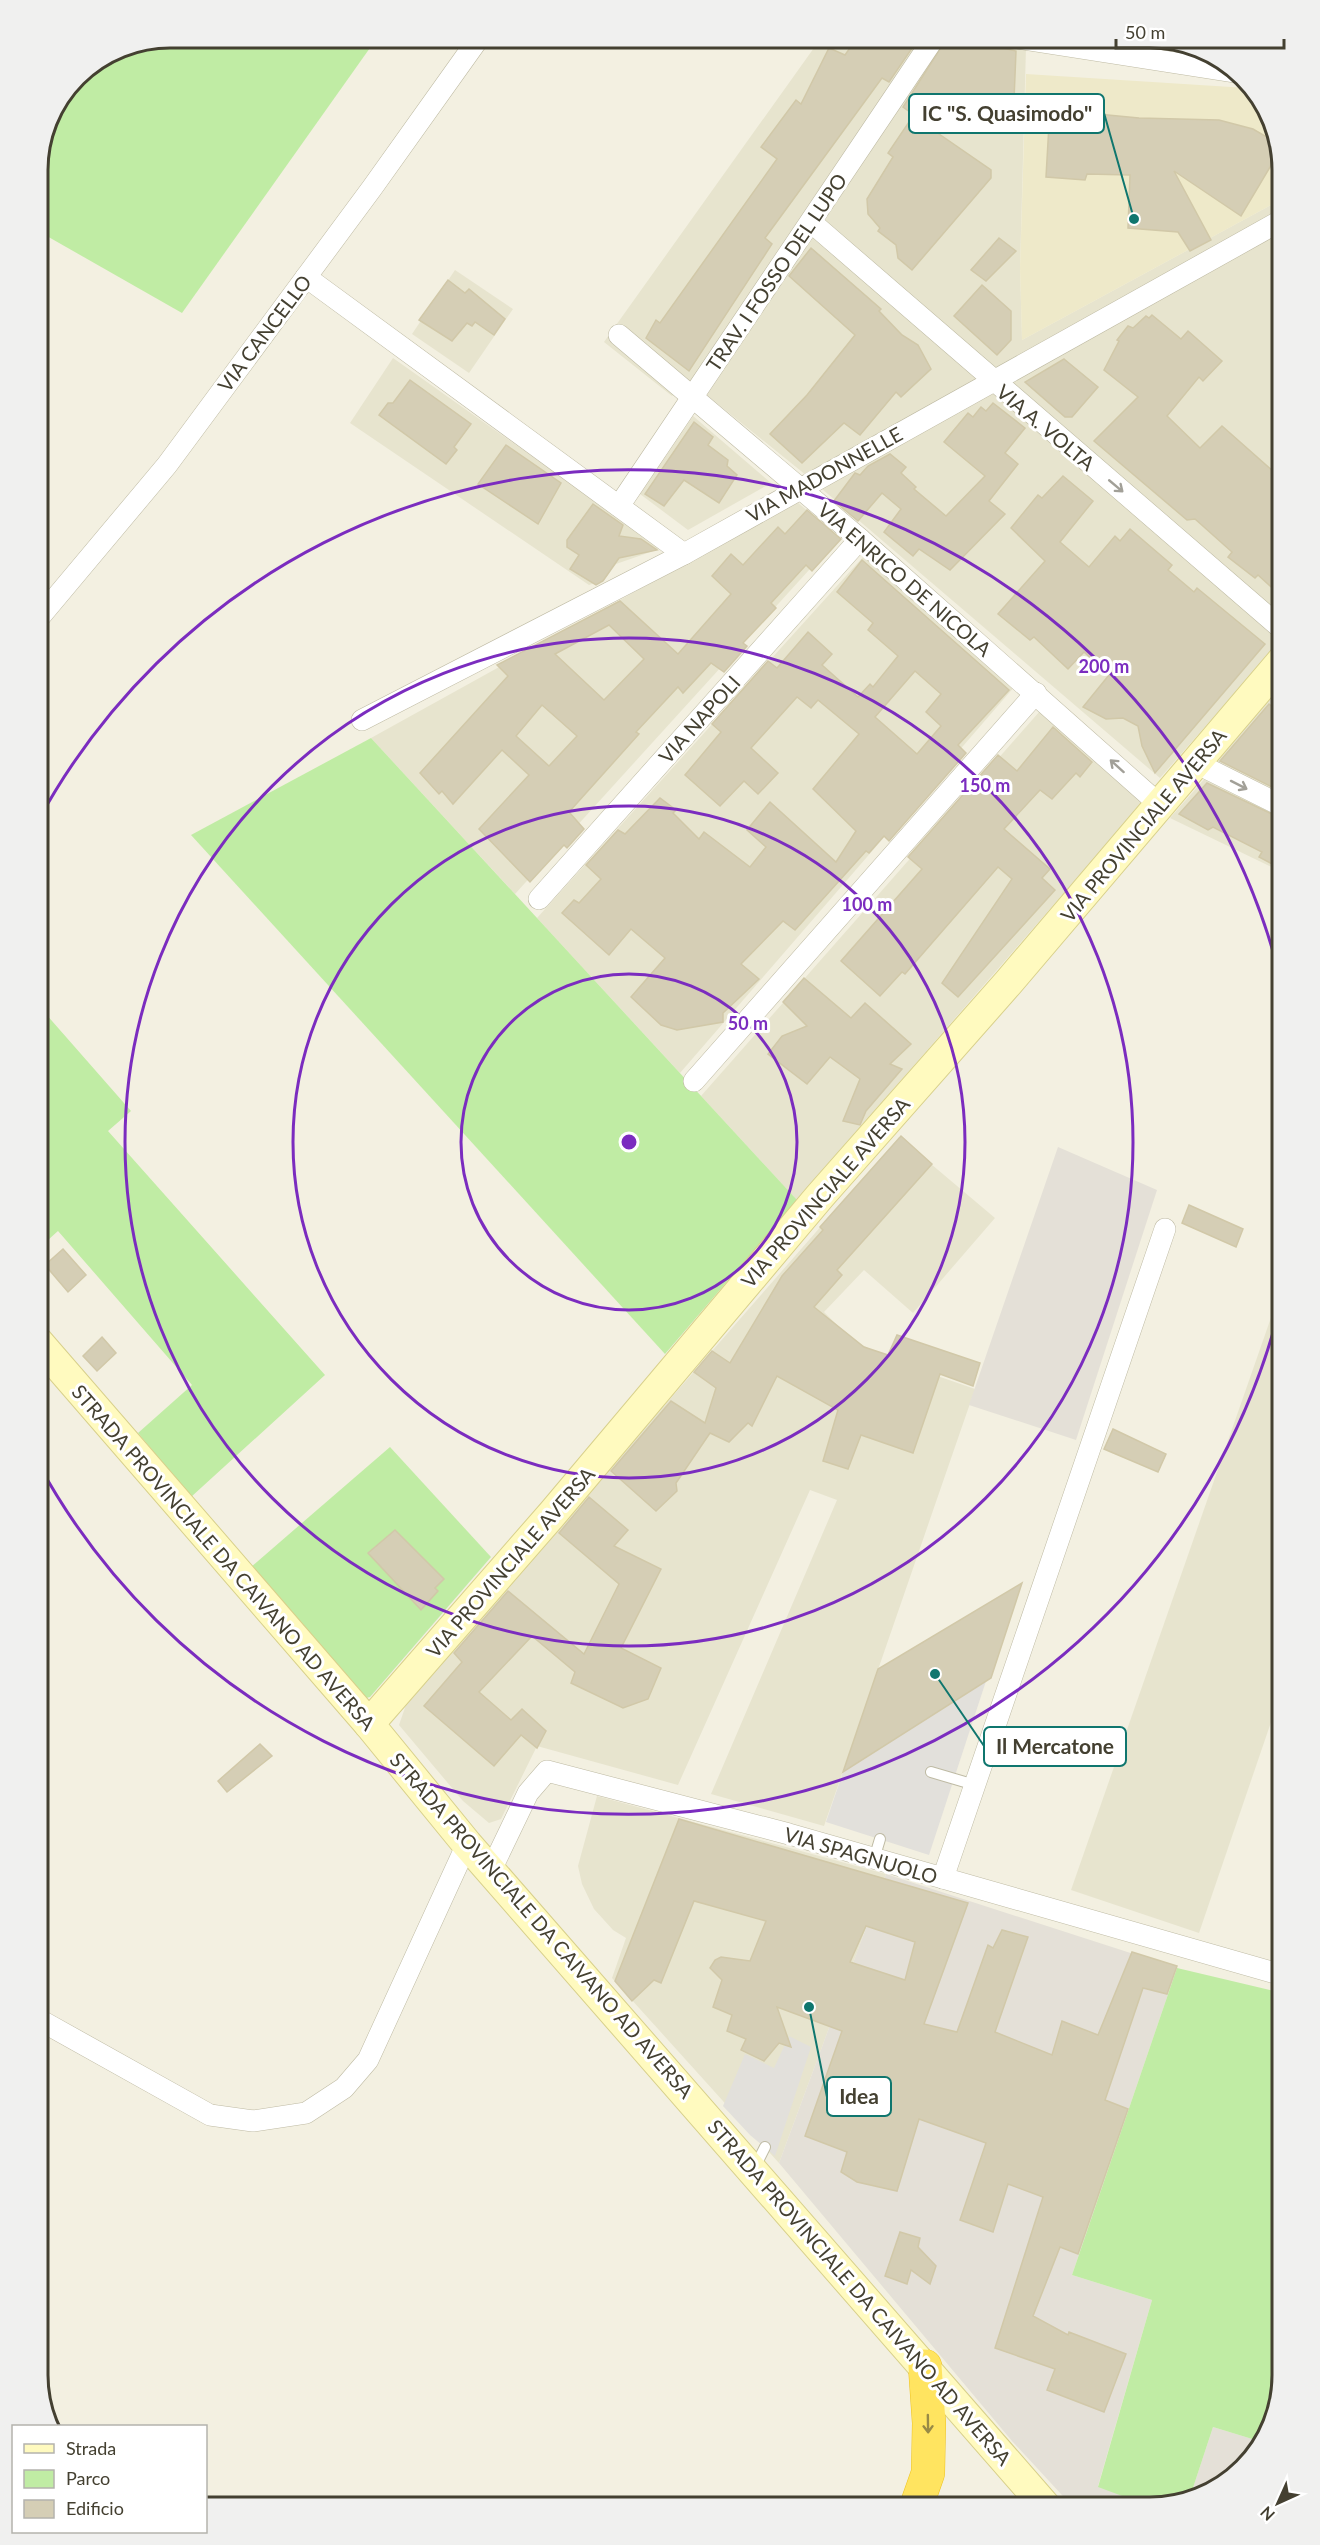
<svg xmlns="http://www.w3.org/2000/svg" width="1320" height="2545" font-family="Lato,sans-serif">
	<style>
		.residential { fill: #e7e4ce }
		.industrial { fill: #e4e0d7 }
		.education { fill: #eee9c9 }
		.green { fill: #c0eca4 }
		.parking { fill: #e2e0db }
		.building { fill: #d5ceb5; stroke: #d1c8a8; stroke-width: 1.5; fill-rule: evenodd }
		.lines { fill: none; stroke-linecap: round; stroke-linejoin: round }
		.lane-casing { stroke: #bebaa3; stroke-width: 12 }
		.street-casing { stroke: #bebaa3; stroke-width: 22 }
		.secondary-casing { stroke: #d8d08b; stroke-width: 32 }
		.highway-casing { stroke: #eec320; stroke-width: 34 }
		.lane { stroke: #fff; stroke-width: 10 }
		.street { stroke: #fff; stroke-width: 21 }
		.secondary { stroke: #fffabf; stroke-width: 30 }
		.highway { stroke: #ffe460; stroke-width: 33 }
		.oneway { stroke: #a2a098 }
		.oneway2 { stroke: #988a46 }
		.ring { fill: none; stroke: #7b2cbf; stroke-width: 3 }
		.labels { text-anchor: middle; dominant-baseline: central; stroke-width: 6; stroke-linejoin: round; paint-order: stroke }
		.street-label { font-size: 20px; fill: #444031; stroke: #fff }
		.rim { fill: none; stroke: #444031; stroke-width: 3 }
		.centre { fill: #7b2cbf; stroke: #fff; stroke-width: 3 }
		.ring-label { font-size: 18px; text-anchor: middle; font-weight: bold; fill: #7b2cbf; stroke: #fff; stroke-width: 6; stroke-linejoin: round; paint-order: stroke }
		.leader { fill: none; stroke: #0f766e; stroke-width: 2 }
		.callout-dot { fill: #0f766e; stroke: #fff; stroke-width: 2 }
		.callout { fill: #fff; stroke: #0f766e; stroke-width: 2 }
		.callout-label { font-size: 21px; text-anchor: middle; font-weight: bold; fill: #444031 }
	</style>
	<rect width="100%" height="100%" fill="#f3f0e1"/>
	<g class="residential">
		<path d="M821,38h154l51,9 -6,221 2,72 260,-141v440l-122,139 -359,-307 -114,-92 -15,17 -68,-54z"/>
		<path d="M455,270l58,39 -44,64 -57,-39z"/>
		<path d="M393,358l269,190 -46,16 -12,16 -15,5 -239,-162z"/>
		<path d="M693,416l78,67 -83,47 -48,-36z"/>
		<path d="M797,502l42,35 -324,357 -144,-156z"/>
		<path d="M864,556l151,130 -335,387 -143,-155z"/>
		<path d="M1282,682v115l-69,-35z"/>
		<path d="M1040,711l102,92 -345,397 -96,-104z"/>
		<path d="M1207,776l75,39v57l-112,-54z"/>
		<path d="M899,1137l96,81 -82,95 -49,-43 -40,42 28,28 45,22 78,27 -151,437 -113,-32 126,-294 -27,-10 -132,295 -141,-39 -36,73 -12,4 -26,-22 -64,-76 9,-26z"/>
		<path d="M1282,1286v404l-83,243 -128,-43z"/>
		<path d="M597,1796l289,78 -107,289 -167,-185 14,-40 -13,-8 -19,-21 -12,-25 -4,-18z"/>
	</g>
	<g class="industrial">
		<path d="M1058,1147l99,43 -81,250 -107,-35z"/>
		<path d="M886,1874l291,94 -105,307 80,25 -54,186 54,21h-79l-61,-66 -233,-278z"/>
		<path d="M1213,2427l49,15 -2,6 -59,49 -12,3z"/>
	</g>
	<path class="education" d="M1026,74l221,14 25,31 10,51v29l-260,141 -2,-72z"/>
	<g class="green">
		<path d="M170,38h207l-195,275 -144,-82v-69l10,-43 29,-43 43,-29z"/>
		<path d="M371,738l426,462 -132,154 -474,-519z"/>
		<path d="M38,1005l93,106 -23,20 217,244 -134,122 -53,-64 54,-48 -134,-154 -20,18z"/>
		<path d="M390,1447l101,110 -121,140 -7,2 -112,-132z"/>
		<path d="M1177,1968l105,25v382l-20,67 -49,-15 -24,73 -37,7 -54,-20 54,-187 -80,-25z"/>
	</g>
	<g class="parking">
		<path d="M986,1681l-57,174 -103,-33 17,-50z"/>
		<path d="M789,2036l22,11 -36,109 -25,-21 -27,-29 22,-52 29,14z"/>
	</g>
	<g class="building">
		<path d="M857,38h62l-30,44 -7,-4 -117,160 7,6 -83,127 -43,-33 10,-18 4,3 117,-164 -16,-12 35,-47 5,4 28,-56 16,7z"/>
		<path d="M947,38h12l57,13 -3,73 -29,-2 -14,-27 -18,24 -35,-2 -14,-10z"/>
		<path d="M1050,107h38l-1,6 52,5 80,2 34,9 24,14 2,9 -38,64 -67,-45 37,69 -21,11 -12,-19 -50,-4 2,-53 -43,-1 -2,6 -39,-3z"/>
		<path d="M913,116l78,54v8l-79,92 -14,-12 -2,-13 -18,-14 2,-3 -12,-14 -1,-15 26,-42 -5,-4z"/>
		<path d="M999,238l17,13 -30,30 -15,-11z"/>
		<path d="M811,248l70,61 -2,2 23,24 16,10 13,24 -30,28 -5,-5 -36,43 -16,-12 -42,40 -32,-29 37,-39 48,-60 -66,-59z"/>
		<path d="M448,280l17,13 4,-4 36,30 -11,16 -19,-13 -3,4 -5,-3 -15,18 -33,-21z"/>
		<path d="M982,285l29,26v29l-14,15 -43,-39z"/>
		<path d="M1152,315l29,24 7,-8 34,30 -19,20 -4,-4 -32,39 33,32 22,-22 60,53v48l-9,15 9,13v42l-24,-22 -3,3 -27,-21 4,-5 -37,-33 -8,1 -93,-79 44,-44 -34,-27 15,-29 -2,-1 11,-14 5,2 13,-12 3,2z"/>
		<path d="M1064,359l34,28 -26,30h-7l-40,-35z"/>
		<path d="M410,380l61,44 -17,23 3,3 -11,14 -67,-49 9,-12h5z"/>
		<path d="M993,403l32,25 -20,25 13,11 -29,37 16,13 -55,56 -31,-21 -6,7 -29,-24 17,-23 -19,-16 -24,28 -24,-20 21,-28 5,2 8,-9 22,-12 16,13 -5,6 15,14 -2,2 32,27 39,-40 -41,-34 24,-29 5,4 8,-10 5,4z"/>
		<path d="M694,422l19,15 -5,8 20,15 -1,6 10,9 -18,28 -35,-23 -20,26 -19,-12z"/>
		<path d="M506,445l55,38 -23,41 -60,-40z"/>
		<path d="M1063,476l30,25 -33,41 29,25 26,-31 5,5 10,-12 42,36 -4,5 26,22 3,-4 68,56 -110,129 -13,-27 -4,-20 -15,-8 -17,1 -23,-12 26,-32 -25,-23 -16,17 -34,-32 -4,3 -32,-26 47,-53 -34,-33 27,-33 4,3z"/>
		<path d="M593,504l30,21 -4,11 22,3 16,11 -38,8 -16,23 -7,4 -26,-16 9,-14 -12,-8v-7z"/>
		<path d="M807,510l34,29 -29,32 -6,-6 -35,38 5,5 -33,35 4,3 -23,26 -13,-9 -28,30 -5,-6 -42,45 3,2 -70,78 15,17 -17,19 -3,-3 -34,37 -51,-53 50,-54 -27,-25 -49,54 -11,-13 -3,3 -19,-21 88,-97 -11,-11 123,-64 58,53 53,-60 -19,-18 19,-22 12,11 35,-38 7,7zM609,625l35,34 -40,41 -49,-46zM542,705l35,31 -28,30 -33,-30z"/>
		<path d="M862,560l147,130 -51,55 8,8 -77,88 -5,-5 -15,17 -3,-2 -71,79 -12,-9 -42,43 18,15 -36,34v9l-46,8 -16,-5 -30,-28 34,-39 -34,-29 -22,26 -47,-42 12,-13 5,3 22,-24 -15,-14 32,-35 7,4 35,-36 16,12 -3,3 26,26 5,-7 46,35 16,-20 -19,-17 23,-28 66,60 20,-31 -43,-42 46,-55 -41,-34 -7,8 -14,-11 -46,51 27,25 -20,21 -14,-13 -24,25 -35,-31 36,-43 -9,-8 56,-63 9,7 31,-36 24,22 -10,11 36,32 12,-13 3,3 25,-31 -30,-26 5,-7 -36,-31zM915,671l26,23 -15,18 15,14 -24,28 -42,-37z"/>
		<path d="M1269,704l13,11v77l-62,-31z"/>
		<path d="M1053,727l39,35 -12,15 -4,-4 -24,26 -12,-9 -36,39 46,40 -8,9 13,12 -97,107 -16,-14 70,-104 -14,-12 -93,107 -3,-2 -22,24 -39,-35 81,-92 -14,-12 90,-102 19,16z"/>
		<path d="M1207,783l75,36v50l-23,-12 3,-5 -49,-25 -5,3 -29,-16z"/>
		<path d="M804,978l47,40 14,-15 46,41 -21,20 12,5 -36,42 -6,14 -17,-4 17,-42 -30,-22 -23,27 -39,-30 14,-18 25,-10 -24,-24z"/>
		<path d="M901,1136l31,28 -95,106 5,5 -28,32 50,40 24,8 9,-20 83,28 -7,23 -33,-12 -27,79 -52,-18 -13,34 -25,-8 15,-51 -61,-34 -25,50 -4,-3 -19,19 -19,-9 -34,50 1,8 -21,20 -45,-40 60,-70 34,22 11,-35 -22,-16 18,-21 18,12 52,-87 41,-46 -3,-3z"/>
		<path d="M1189,1205l54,24 -7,18 -54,-24z"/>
		<path d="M63,1249l23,26 -18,17 -23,-27z"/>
		<path d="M102,1337l14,16 -19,18 -14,-15z"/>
		<path d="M1113,1429l53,25 -8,18 -54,-23z"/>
		<path d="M589,1497l39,33 -14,16 47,23 -40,79 40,20 -13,31 -25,9 -52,-25 4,-11 -43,-36 -53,56 32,28 11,-11 24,22 -9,17 -16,-13 -27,31 -70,-60 38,-44 -8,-9 54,-62 76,63 35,-70 -60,-51z"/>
		<path d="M395,1530l49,49 -9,9 3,3 -17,19 -53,-57z"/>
		<path d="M1022,1583l-31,95 -148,94 35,-103z"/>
		<path d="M260,1744l12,12 -45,36 -9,-11z"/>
		<path d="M679,1819l289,84 -44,121 33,8 31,-87 5,3 9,-18 26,7 -33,95 57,23 10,-34 36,14 34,-83 45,14 -10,28 -24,-6 -38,112 23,9 -50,145 -18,-7 -27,69 35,19 1,-3 57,22 -22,58 -57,-22 8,-21 -60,-21 48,-151 -35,-13 -15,48 -33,-12 26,-77 -67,-24 -22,72 -40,-9 -16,-10 6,-20 -42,-16 37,-105 -65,-24 14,40 -12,-4 -15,18 -23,-11 5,-11 -19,-8 5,-16 -19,-8 9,-27 -12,-12 5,-8 6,-3 29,4 16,-40 -72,-20 -33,82 -7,-3 -22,21 -17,-20zM866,1926l49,16 -10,38 -55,-18z"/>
		<path d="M900,2232l20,6 -2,9 18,19 -6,18 -19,-14 -4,14 -22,-8z"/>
	</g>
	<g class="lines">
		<g class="lane-casing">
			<g id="lane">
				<path d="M931,1772l44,13"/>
				<path d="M874,1859l6,-20"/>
				<path d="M754,2169l11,-22"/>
			</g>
		</g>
		<g class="street-casing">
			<g id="street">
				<path d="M1017,38l217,34"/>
				<path d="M811,222l471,407"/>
				<path d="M306,277l378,277"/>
				<path d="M619,335l241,204 300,266"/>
				<path d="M619,506l315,-468"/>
				<path d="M38,619l129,-154 205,-277 107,-150"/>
				<path d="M362,720l322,-166 598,-334"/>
				<path d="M1196,763l86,43"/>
				<path d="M539,899l321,-360"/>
				<path d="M694,1081l342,-388"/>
				<path d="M491,1870l37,-77 19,-22 242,63 493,141"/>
				<path d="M943,1878l222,-649"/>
				<path d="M38,2019l172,96 43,6 53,-8 38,-25 24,-28 99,-216"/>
			</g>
		</g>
		<g class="secondary-casing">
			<g id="secondary">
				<path d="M38,1342l331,382 98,120 579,663"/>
				<path d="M369,1724l184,-211 267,-317 188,-213 274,-322"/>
			</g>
		</g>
		<g class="highway-casing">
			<path id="highway" d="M916,2507l12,-34 1,-50 -4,-57"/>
		</g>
		<use href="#lane" class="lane"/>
		<use href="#street" class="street"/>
		<use href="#secondary" class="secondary"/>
		<use href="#highway" class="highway"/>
	</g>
	<defs><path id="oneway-shaft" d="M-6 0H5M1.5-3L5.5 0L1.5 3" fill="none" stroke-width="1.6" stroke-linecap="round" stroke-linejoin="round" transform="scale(1.5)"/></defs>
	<g class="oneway">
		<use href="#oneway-shaft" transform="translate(1116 486) rotate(40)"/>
		<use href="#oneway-shaft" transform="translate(1117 766) rotate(-138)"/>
		<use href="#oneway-shaft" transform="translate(1239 785) rotate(27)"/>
	</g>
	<use class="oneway2" href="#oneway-shaft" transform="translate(928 2424) rotate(89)"/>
	<g class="ring">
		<circle cx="629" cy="1142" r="168"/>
		<circle cx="629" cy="1142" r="336"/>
		<circle cx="629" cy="1142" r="504"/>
		<path d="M1282 1299A672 672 0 0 1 38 1463M38 821A672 672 0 0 1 1282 985"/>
	</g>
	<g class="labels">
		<g class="street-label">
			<text transform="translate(776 272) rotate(-56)">TRAV. I FOSSO DEL LUPO</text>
			<text transform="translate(264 333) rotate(-53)">VIA CANCELLO</text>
			<text transform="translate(1046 427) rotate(40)">VIA A. VOLTA</text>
			<text transform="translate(824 474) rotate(-29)">VIA MADONNELLE</text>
			<text transform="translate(905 579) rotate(41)">VIA ENRICO DE NICOLA</text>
			<text transform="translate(699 719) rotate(-48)">VIA NAPOLI</text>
			<text transform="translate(1143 825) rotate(-50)">VIA PROVINCIALE AVERSA</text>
			<text transform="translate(825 1192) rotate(-49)">VIA PROVINCIALE AVERSA</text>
			<text transform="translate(224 1557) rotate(49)">STRADA PROVINCIALE DA CAIVANO AD AVERSA</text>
			<text transform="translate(510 1562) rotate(-49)">VIA PROVINCIALE AVERSA</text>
			<text transform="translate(861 1855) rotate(16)">VIA SPAGNUOLO</text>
			<text transform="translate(542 1925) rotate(49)">STRADA PROVINCIALE DA CAIVANO AD AVERSA</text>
			<text transform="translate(860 2292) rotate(49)">STRADA PROVINCIALE DA CAIVANO AD AVERSA</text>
		</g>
	</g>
	<path d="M0 0H1320V2545H0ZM170 48H1150A122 122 0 0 1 1272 170V2375A122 122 0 0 1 1150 2497H170A122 122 0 0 1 48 2375V170A122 122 0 0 1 170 48Z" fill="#f0f0ef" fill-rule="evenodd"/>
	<path class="rim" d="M170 48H1150A122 122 0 0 1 1272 170V2375A122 122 0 0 1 1150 2497H170A122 122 0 0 1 48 2375V170A122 122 0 0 1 170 48Z"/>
	<circle cx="629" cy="1142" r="9" class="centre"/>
	<g class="ring-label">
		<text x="1104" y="673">200 m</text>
		<text x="985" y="792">150 m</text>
		<text x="867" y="911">100 m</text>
		<text x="748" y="1030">50 m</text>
	</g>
	<path class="leader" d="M1134 219L1104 113M935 1674L984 1746M809 2007L827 2097"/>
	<g class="callout-dot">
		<circle cx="1134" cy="219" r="6"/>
		<circle cx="935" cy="1674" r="6"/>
		<circle cx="809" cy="2007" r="6"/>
	</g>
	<g class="callout">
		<rect x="909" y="94" width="195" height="39" rx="6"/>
		<rect x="984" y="1727" width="142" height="39" rx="6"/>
		<rect x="827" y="2077" width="64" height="39" rx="6"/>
	</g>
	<g class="callout-label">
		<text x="1007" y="121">IC "S. Quasimodo"</text>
		<text x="1055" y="1754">Il Mercatone</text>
		<text x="859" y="2104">Idea</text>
	</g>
	<rect x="12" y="2425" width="195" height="108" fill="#ffffff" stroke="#b4b3ad" stroke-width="1.5"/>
	<rect x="24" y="2444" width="30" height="9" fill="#fffabf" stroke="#b4b3ad" stroke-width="1.5"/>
	<text x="66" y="2455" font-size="18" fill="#444031">Strada</text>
	<rect x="24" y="2470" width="30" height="18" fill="#c0eca4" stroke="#b4b3ad" stroke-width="1.5"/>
	<text x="66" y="2485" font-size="18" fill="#444031">Parco</text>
	<rect x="24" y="2500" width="30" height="18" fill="#d5ceb5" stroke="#b4b3ad" stroke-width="1.5"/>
	<text x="66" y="2515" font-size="18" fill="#444031">Edificio</text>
	<g transform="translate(1278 2503) rotate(225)" stroke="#ffffff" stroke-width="4.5" paint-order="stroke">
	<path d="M0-4.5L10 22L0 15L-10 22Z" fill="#444031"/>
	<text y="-9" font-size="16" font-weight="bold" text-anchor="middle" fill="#444031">N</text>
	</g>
	<path d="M1116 39v9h168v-9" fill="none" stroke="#444031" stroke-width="3"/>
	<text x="1125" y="39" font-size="18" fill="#444031" stroke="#ffffff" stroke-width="4.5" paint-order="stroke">50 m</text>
</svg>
